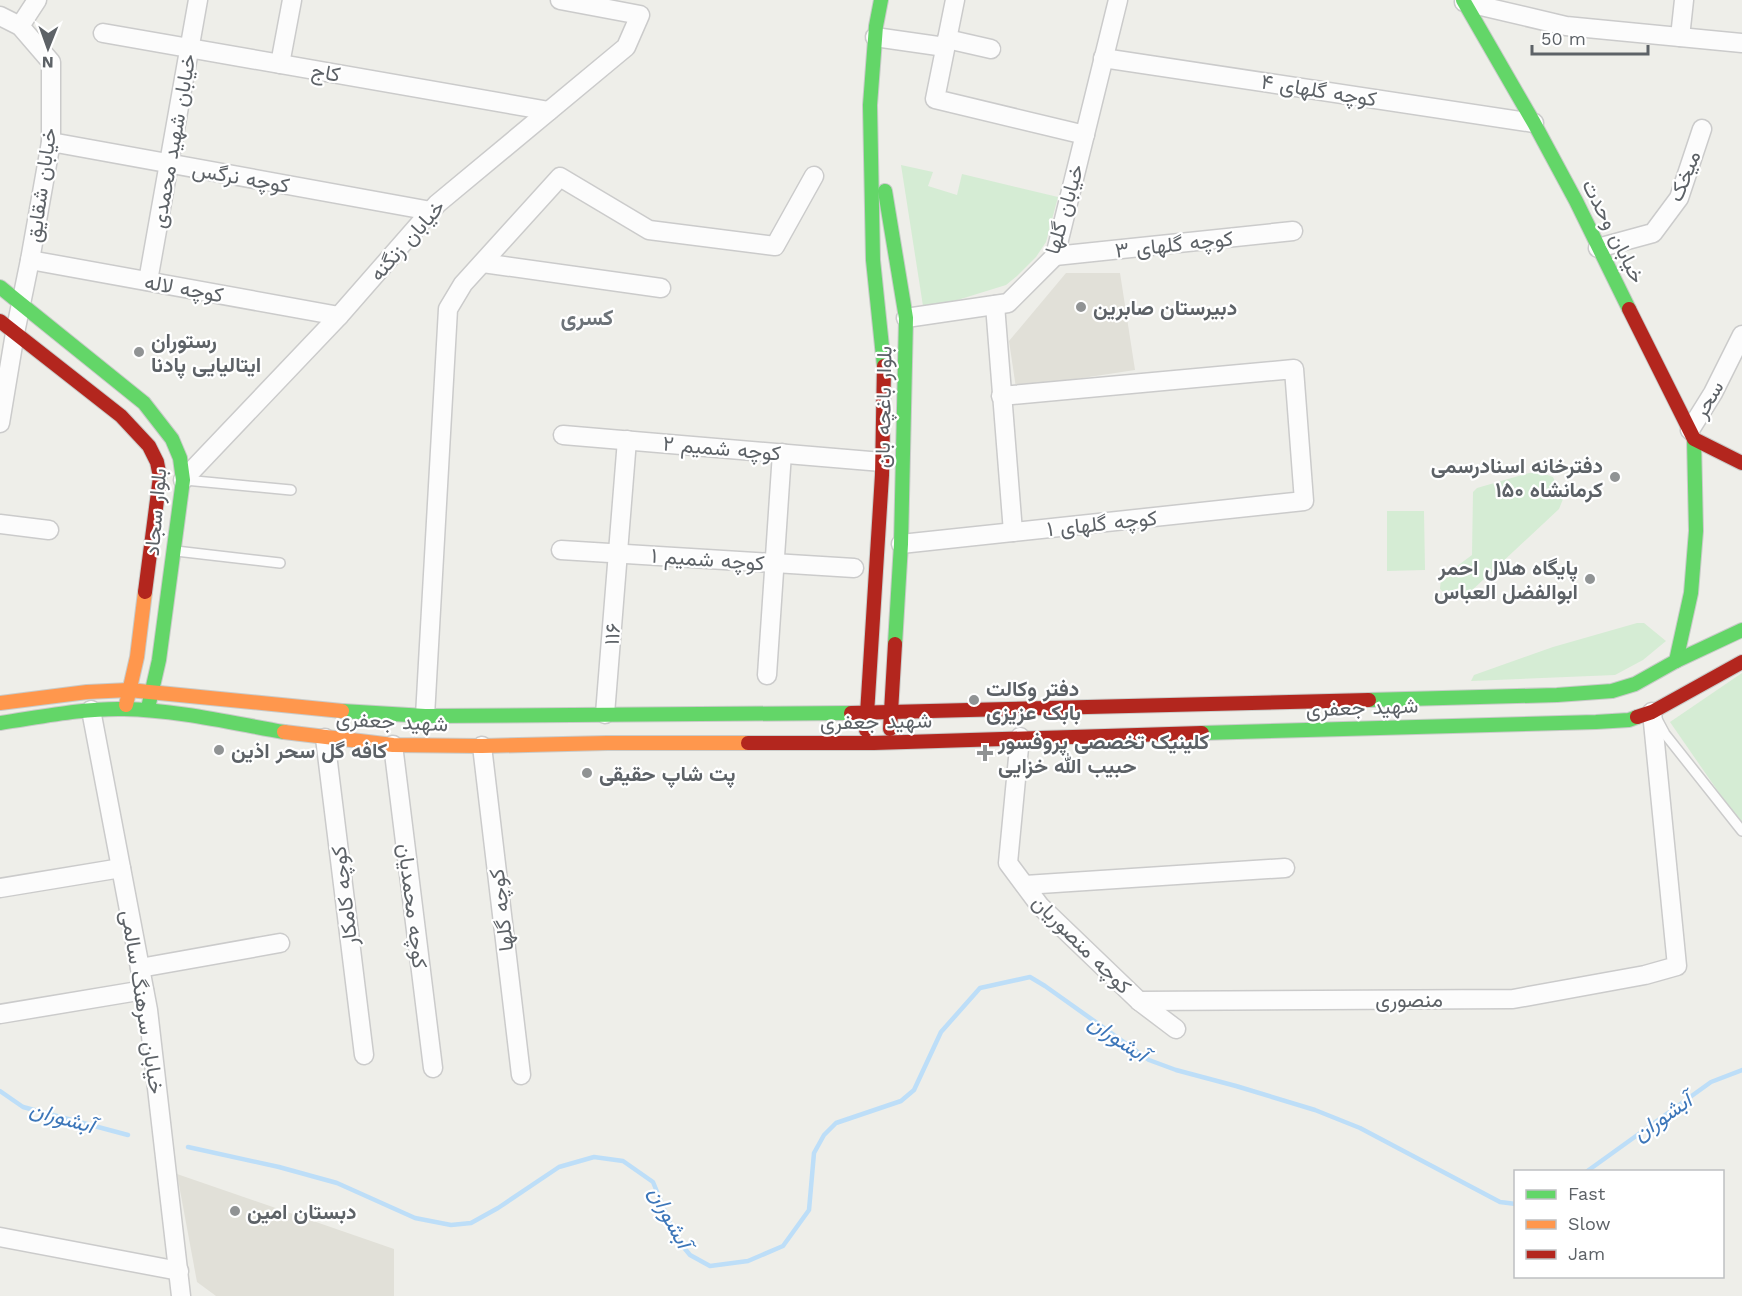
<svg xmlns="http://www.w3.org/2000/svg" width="1742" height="1296" font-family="'Work Sans',Vazirmatn,sans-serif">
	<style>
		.education { fill: #e1e0d8 }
		.green { fill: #d5ecd4 }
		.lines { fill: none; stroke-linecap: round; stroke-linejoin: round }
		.stream { stroke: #bddef8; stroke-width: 4.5 }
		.lane-casing { stroke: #cbcbcb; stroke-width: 12 }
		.street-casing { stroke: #cbcbcb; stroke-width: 21 }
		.fast-casing { stroke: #c9cbc9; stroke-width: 16 }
		.slow-casing { stroke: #c9cbc9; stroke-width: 16 }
		.jam-casing { stroke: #c9cbc9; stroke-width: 16 }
		.lane { stroke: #fcfcfc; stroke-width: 9 }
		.street { stroke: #fcfcfc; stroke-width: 18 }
		.fast { stroke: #63d668; stroke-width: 14 }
		.slow { stroke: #ff974d; stroke-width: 14 }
		.jam { stroke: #b3261e; stroke-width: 14 }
		.poi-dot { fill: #909394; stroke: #fff; stroke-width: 2 }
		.labels { text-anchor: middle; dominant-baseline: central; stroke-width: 4.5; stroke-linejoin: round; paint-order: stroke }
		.street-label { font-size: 21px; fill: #5d6267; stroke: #fff }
		.poi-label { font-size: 21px; font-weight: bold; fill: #5d6267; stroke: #fff; text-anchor: start }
		.neighbourhood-label { font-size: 22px; font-weight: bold; fill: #6e7479; stroke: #fff }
		.water-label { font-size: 22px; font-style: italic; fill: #3c76b9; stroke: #fff }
	</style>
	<rect width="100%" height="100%" fill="#eeeee9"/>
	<g class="education">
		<path d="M1066,273h54l15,97 -119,18 -7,-47z"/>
		<path d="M177,1174l217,75v47h-178l-19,-14z"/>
	</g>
	<g class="green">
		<path d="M901,165l32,7 -5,14 29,9 5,-21 96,23 -12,45 -10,15 -19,19 -11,9 -55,17 -28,4z"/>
		<path d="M1529,473h13l11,4 10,22 -4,10 -91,85c-11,4 -20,3 -28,-5l1,-11 31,-23 1,-63 4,-4z"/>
		<path d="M1387,511h37l1,59 -38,1z"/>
		<path d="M1637,623h7l22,18 -23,19 -28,15 -144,6 3,-6 79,-28z"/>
		<path d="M1742,673v153l-72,-104z"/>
	</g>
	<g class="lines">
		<g class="stream">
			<path d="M0,1091l23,16 105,28"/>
			<path d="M188,1147l91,20 58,16 78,35 36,7 20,-2 27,-15 61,-41 35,-10 29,4 30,21 23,56 14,17 20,11 38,-5 35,-15 26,-36 5,-57 10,-18 12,-12 65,-22 13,-11 27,-58 39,-44 50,-11 15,9 104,74 27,10 60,16 79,24 45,18 140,74 16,2"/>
			<path d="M1586,1172l125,-90 31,-12"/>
		</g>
		<g class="lane-casing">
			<g id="lane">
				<path d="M185,480l106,10"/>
				<path d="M176,551l104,12"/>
				<path d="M1658,721l7,13 77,97"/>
			</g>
		</g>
		<g class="street-casing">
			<g id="street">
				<path d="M955,0l-20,99 150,36"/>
				<path d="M1464,2l102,24 176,17"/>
				<path d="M0,16l20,10 31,36v80l-21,118 -15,73 -15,90"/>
				<path d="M20,26l17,-26"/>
				<path d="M103,33l446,78"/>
				<path d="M875,37l70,10"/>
				<path d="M1680,37l4,-37"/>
				<path d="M947,39l44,10"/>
				<path d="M1103,58l431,65"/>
				<path d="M280,64l12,-64"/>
				<path d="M51,142l380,69"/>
				<path d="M1598,248l55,-15 26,-35 23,-69"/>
				<path d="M1055,256l238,-25"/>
				<path d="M30,260l309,56"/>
				<path d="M483,263l178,25"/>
				<path d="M148,281l50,-281"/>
				<path d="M995,305l18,227"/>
				<path d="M906,318l102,-15 47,-47 63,-256"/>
				<path d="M1690,430l23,-37 29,-58"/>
				<path d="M563,435l319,27"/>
				<path d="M183,480l156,-164 98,-112 189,-157 14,-32 -80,-15"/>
				<path d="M0,524l49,6"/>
				<path d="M901,544l403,-43 -10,-132 -293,27"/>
				<path d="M561,550l293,18"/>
				<path d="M767,675l15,-222"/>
				<path d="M91,710l57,300 33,286"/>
				<path d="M605,714l22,-274"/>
				<path d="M425,716l23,-407 15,-25 97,-107 89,53 126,16 39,-70"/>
				<path d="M1020,737l-12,126 32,43 99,95 37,28"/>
				<path d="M325,738l39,317"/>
				<path d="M393,745l40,323"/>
				<path d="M482,746l39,329"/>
				<path d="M1025,885l260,-17"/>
				<path d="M0,888l121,-20"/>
				<path d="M140,968l140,-25"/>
				<path d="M1139,1001l374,-2 132,-24 32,-9 -25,-254"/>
				<path d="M0,1014l144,-24"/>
				<path d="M0,1237l179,34"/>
			</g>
		</g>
		<g class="fast-casing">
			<g id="fast">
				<path d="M881,0l-5,26 -6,79 3,155 11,106"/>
				<path d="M1463,0l71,123 42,78 53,108"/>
				<path d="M885,191l21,127 -5,226 -6,100"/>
				<path d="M0,287l144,116 28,36 8,19 3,22 -24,180 -11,48"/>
				<path d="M1676,661l15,-68 5,-62 -2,-92"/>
				<path d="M1369,700l188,-5 55,-4 23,-7 41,-23 66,-31"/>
				<path d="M342,711l83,5 426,-3"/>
				<path d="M0,723c41,-6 83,-15 124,-14 53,1 108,14 160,23"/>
				<path d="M1202,733l394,-11 33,-2 8,-3"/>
			</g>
		</g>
		<g class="slow-casing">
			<g id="slow">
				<path d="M0,703l87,-11 42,-2 213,21"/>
				<path d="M126,705l11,-48 8,-65"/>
				<path d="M284,732l109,13 89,1 125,-3h141"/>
			</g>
		</g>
		<g class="jam-casing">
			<g id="jam">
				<path d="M1629,309l65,130 48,24"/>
				<path d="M0,321l121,95 28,30 8,16 3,15 -15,115"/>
				<path d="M851,713l518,-13"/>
				<path d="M1637,717l15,-5 90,-50"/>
				<path d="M890,729l5,-85"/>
				<path d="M866,730l16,-255 2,-109"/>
				<path d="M748,743h126l328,-10"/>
			</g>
		</g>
		<use href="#lane" class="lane"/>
		<use href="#street" class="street"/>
		<use href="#fast" class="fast"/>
		<use href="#slow" class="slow"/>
		<use href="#jam" class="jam"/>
	</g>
	<g class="poi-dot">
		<circle cx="1081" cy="307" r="6"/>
		<circle cx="139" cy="352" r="6"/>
		<circle cx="1615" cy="477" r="6"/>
		<circle cx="1590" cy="579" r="6"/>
		<circle cx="974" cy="700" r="6"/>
		<circle cx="219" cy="750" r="6"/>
		<path d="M982 744h6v6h6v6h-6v6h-6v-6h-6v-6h6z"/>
		<circle cx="587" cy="773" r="6"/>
		<circle cx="235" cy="1211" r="6"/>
	</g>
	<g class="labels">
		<g class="street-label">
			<text transform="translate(326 72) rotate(10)">کاج</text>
			<text transform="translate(1319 90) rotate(9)">کوچه گلهای ۴</text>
			<text transform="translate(173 141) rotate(-80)">خیابان شهید محمدی</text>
			<text transform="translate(1684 176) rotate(-68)">میخک</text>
			<text transform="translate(241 177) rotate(10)">کوچه نرگس</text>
			<text transform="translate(41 185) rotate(-82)">خیابان شقایق</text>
			<text transform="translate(1064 209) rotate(-74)">خیابان گلها</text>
			<text transform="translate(1614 231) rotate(63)">خیابان وحدت</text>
			<text transform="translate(407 240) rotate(-48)">خیابان زنگنه</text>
			<text transform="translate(1174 244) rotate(-6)">کوچه گلهای ۳</text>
			<text transform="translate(184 288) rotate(10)">کوچه لاله</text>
			<text transform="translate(1708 399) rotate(-60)">سحر</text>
			<text transform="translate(883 407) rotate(-89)">بلوار باغچه بان</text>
			<text transform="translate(722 448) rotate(5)">کوچه شمیم ۲</text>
			<text transform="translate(155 512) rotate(-85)">بلوار سجاد</text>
			<text transform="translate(1102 523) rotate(-6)">کوچه گلهای ۱</text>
			<text transform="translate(708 559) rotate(4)">کوچه شمیم ۱</text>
			<text transform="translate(612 634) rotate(-85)">۱۱۶</text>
			<text transform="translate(1362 707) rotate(-2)">شهید جعفری</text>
			<text transform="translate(392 721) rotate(3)">شهید جعفری</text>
			<text transform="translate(876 721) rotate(-1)">شهید جعفری</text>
			<text transform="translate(344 896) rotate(-97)">کوچه کامکار</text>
			<text transform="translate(413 906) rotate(83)">کوچه محمدیان</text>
			<text transform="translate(501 910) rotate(-97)">کوچه گلها</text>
			<text transform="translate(1082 944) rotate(45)">کوچه منصوریان</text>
			<text x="1409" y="999">منصوری</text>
			<text transform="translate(143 1002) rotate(81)">خیابان سرهنگ سالمی</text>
		</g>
		<g class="poi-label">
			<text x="1093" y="307">دبیرستان صابرین</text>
			<text x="151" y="340">رستوران<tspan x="151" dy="24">ایتالیایی پادنا</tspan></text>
			<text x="1603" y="465" text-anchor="end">دفترخانه اسنادرسمی<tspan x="1603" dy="24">۱۵۰ کرمانشاه</tspan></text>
			<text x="1578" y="567" text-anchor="end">پایگاه هلال احمر<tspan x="1578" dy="24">ابوالفضل العباس</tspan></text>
			<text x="986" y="688">دفتر وکالت<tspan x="986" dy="24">بابک عزیزی</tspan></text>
			<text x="998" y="741">کلینیک تخصصی پروفسور<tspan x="998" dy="24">حبیب الله خزایی</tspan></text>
			<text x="231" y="750">کافه گل سحر اذین</text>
			<text x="599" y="773">پت شاپ حقیقی</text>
			<text x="247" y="1211">دبستان امین</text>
		</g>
		<g class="neighbourhood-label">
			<text x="587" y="317">کسری</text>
		</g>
		<g class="water-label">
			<text transform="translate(1118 1038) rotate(34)">آبشوران</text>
			<text transform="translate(62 1117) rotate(16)">آبشوران</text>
			<text transform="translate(1662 1117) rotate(-35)">آبشوران</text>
			<text transform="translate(670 1217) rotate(62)">آبشوران</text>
		</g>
	</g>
	<rect x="1514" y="1170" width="210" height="108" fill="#ffffff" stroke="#bec0c2" stroke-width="1.5"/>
	<rect x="1526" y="1190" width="30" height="9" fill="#63d668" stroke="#bec0c2" stroke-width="1.5"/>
	<text x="1568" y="1200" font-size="18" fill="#5d6267">Fast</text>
	<rect x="1526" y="1220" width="30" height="9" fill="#ff974d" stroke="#bec0c2" stroke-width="1.5"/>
	<text x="1568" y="1230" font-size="18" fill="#5d6267">Slow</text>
	<rect x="1526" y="1250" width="30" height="9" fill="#b3261e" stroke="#bec0c2" stroke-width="1.5"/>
	<text x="1568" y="1260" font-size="18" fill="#5d6267">Jam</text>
	<g transform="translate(48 48) rotate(181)" stroke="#ffffff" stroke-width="4.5" paint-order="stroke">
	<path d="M0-4.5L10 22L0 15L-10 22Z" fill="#5d6267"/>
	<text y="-9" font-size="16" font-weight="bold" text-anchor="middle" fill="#5d6267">N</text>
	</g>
	<path d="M1532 45v9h116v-9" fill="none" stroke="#5d6267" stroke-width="3"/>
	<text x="1541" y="45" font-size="18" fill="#5d6267" stroke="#ffffff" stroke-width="4.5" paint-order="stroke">50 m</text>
</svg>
